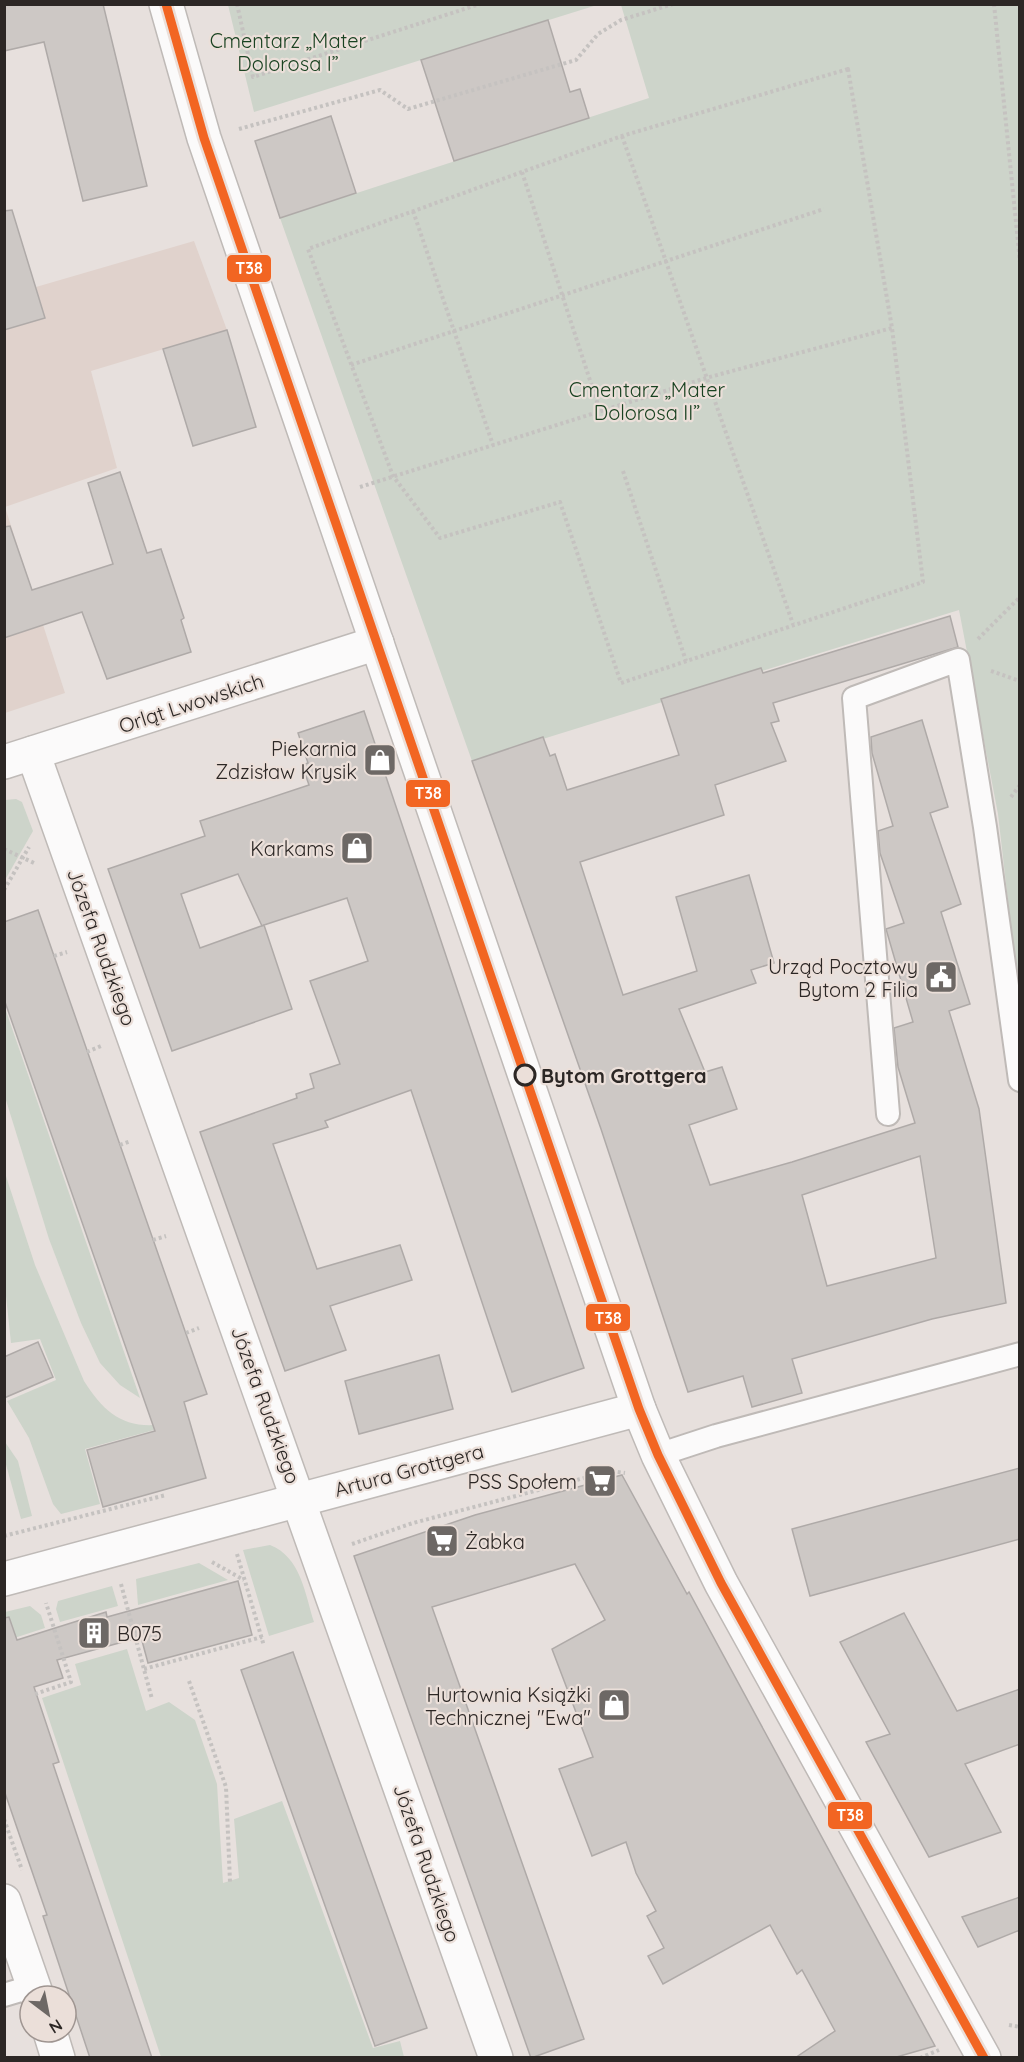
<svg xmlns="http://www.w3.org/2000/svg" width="1024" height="2062" font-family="Quicksand,sans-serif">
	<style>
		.built { fill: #e0d2cc }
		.green { fill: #cdd4ca }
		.building { fill: #cdc8c5; stroke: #afaaa8; stroke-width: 1.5; fill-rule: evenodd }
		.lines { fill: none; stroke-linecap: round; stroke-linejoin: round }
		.service-casing { stroke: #bfbab7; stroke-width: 26 }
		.minor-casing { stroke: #bfbab7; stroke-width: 36 }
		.path { stroke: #c5c2c0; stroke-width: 4; stroke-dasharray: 3 3; stroke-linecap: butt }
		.service { stroke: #fbfafa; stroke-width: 22 }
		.minor { stroke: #fbfafa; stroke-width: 33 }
		.tram { stroke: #c2c1bf; stroke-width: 1.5 }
		.tram-1-casing { stroke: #ebdfd9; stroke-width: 14 }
		.tram-1 { stroke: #f26522; stroke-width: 9 }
		.stop-dot { fill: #ebdfd9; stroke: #2c2725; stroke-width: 3 }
		.labels { text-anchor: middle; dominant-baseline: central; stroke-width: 4.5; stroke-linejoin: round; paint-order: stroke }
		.park-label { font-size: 20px; fill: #194221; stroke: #ebdfd9 }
		.street-label { font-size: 20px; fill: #2c2725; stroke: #ebdfd9 }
		.poi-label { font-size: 20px; fill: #2c2725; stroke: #ebdfd9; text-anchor: end }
		.stop-label { font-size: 20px; font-weight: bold; fill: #2c2725; stroke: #ebdfd9; text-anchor: start }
		.line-badge { stroke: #ebdfd9; stroke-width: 2 }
		.badge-label { font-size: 16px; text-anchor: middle; font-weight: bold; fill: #fff }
	</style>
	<rect width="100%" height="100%" fill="#e7e0dd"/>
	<path class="built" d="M194,241l33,89 -136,41 26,97 -112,39 60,186 -60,20v-383l40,-12 -9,-31z"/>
	<g class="green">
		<path d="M228,5v-1l369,1 -343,107z"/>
		<path d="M621,5h398v992l-21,-183 -39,-204 -487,151 -192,-543 369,-120z"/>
		<path d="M16,799l6,3 11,29 -28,49v-80z"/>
		<path d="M4,1008h1l135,390 -20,-13 -20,-22 -19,-40 -32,-84 -44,-142z"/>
		<path d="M4,1170l31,95 49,116c20,32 41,49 80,43l1,3 -80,22 15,55 -39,10 -8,-10 -24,-66 -22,-37 49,-21 -16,-41 -29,4 -7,-66z"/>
		<path d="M5,1442l13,19 14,55 -11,3 -16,-58z"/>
		<path d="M270,1545c31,12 35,49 44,77l-45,14 -26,-86z"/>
		<path d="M199,1563l29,17 -90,25 -2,-26z"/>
		<path d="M112,1586l6,20 -58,16 -4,-13 2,-8z"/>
		<path d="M30,1606l11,9 4,13 -40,13v-29z"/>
		<path d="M127,1649l19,62 23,-9 26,18 22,64 6,99 16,-5 -5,-59 48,-18 91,247 27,-7 4,16h-243l-119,-359 39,-13 -6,-21z"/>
	</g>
	<g class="building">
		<path d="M4,4h99l44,182 -64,15 -39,-159 -40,9z"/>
		<path d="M548,20l22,72 10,-3 9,29 -135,43 -33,-101z"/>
		<path d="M331,116l25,77 -76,25 -25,-77z"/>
		<path d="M12,210l33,108 -41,12v-119z"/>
		<path d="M227,330l29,97 -63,19 -30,-97z"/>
		<path d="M120,472l27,81 14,-4 23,69 -3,2 10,32 -84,27 -25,-67 -78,26v-111l6,-1 22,64 81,-26 -25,-81z"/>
		<path d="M950,616l8,31 -185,56 6,18 -8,2 15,38 -71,24 9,30 -144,47 43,133 74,-24 -21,-74 73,-22 25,88 -23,7 5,13 -77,26 26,63 17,-5 15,42 -48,16 21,60 82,-23 123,-39 -17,-56 -4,-39 19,-6 -27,-93 18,-6 -24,-70 -2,-22 15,-5 -21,-73 -1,-16 51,-17 26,87 -18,6 31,91 -20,8 29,92 -21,7 30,98 27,194 -74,16 -140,40 10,34 -50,14 -9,-31 -55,16 -87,-263 -129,-368 71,-24 7,19 5,-2 12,36 112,-35 -18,-56 100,-31 2,5zM920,1156l16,102 -109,28 -25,-91z"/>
		<path d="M364,711l220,657 -72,24 -101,-302 -86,31 3,6 -55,17 44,125 83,-24 12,35 -82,26 16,44 -61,21 -85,-239 97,-34 -1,-4 18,-6 -4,-14 30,-10 -30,-83 58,-20 -21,-63 -83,27 28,84 -120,42 -64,-182 97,-33 -5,-15 109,-36 -7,-20 6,-2 -10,-30zM238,874l24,52 2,-1 -64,23 -19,-54z"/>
		<path d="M38,910l169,484 -23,8 22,76 -103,29 -16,-57 68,-19 -151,-432v-77z"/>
		<path d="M38,1342l15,35 -49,21v-41z"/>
		<path d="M439,1355l14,54 -94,25 -14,-53z"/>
		<path d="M1020,1468v71l-210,57 -18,-67z"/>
		<path d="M622,1475l65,119 2,-2 246,454 -42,12h-98l40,-27 -33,-61 -5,4 -27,-49 -107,59 -15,-28 16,-8 -17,-32 9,-5 -20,-38 -10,-31 -34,14 -33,-87 34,-12 -41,-108 53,-29 -30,-56 -143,43 152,432 -53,19 -177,-502 121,-41z"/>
		<path d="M238,1581l14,54 -104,28 -7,-26 -84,23 6,18 -29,9 25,75 -6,2 99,294h-62l-47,-142 4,-1 -43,-125v-172l5,-1 8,23 89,-28 1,5z"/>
		<path d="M904,1613l53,98 63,-22v55l-55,20 36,68 -72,25 -63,-115 24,-8 -50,-92z"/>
		<path d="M293,1652l134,376 -52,18 -134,-376z"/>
		<path d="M1020,1897v33l-42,17 -16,-30z"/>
	</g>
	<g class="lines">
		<g class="service-casing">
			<g id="service">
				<path d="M888,1114l-34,-416 104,-38 27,167 35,253"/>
				<path d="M658,1455l58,-19 304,-82"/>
				<path d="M4,1995l30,-9"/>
			</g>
		</g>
		<g class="minor-casing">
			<g id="minor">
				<path d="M166,4l38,134 435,1271 19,46 63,128 263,475"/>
				<path d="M33,753l463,1305"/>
				<path d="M4,762l373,-119"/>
				<path d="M4,1579l635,-170"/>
				<path d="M4,1901l33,95"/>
				<path d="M50,2032l8,26"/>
			</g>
		</g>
		<g class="path">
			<path d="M237,4l16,73 227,-73"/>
			<path d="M994,4l26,258"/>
			<path d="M848,69l44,259 31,254 -302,101 -61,-181 -120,36 -47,-62 -85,-227 314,-113z"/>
			<path d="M239,129l141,-39 28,19 168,-49 22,-26 23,-14 52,-16"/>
			<path d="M622,136l171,488"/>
			<path d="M522,172l78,239"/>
			<path d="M413,211l80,234"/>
			<path d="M351,365l473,-156"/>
			<path d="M623,471l63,190"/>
			<path d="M360,487l346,-109 186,-50"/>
			<path d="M978,639l42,-42"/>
			<path d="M991,671l29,10"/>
			<path d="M1011,797l9,-12"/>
			<path d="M4,849l30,14"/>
			<path d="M4,890l25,-43"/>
			<path d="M54,956l13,-4"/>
			<path d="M87,1052l14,-6"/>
			<path d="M120,1145l11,-4"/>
			<path d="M153,1240l13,-4"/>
			<path d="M186,1333l13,-5"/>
			<path d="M4,1536l162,-41"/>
			<path d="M352,1544l61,-21 198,-52 14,2"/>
			<path d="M237,1554l27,92"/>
			<path d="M212,1562l32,18"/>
			<path d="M121,1584l31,115"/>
			<path d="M144,1669l118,-32"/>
			<path d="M189,1681l37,106 4,95"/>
			<path d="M35,1694l36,-12 -25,-79"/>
			<path d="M4,1819l18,51"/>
			<path d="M1009,2025l11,2"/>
			<path d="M920,2058l19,-8"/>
		</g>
		<use href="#service" class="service"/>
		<use href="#minor" class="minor"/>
		<path class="tram" d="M964,2022l16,36"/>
		<g class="tram-1-casing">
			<path id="tram-1" d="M166,4l38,134 435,1271 19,46 63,128 263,475"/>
		</g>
		<use href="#tram-1" class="tram-1"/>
	</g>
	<defs>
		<g id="shop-square" transform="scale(1.725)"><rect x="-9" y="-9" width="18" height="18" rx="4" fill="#6d6865" stroke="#ebdfd9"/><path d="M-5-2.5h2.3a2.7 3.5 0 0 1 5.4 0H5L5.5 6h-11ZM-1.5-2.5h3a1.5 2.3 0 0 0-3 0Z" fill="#fff"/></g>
		<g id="civic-square" transform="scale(1.725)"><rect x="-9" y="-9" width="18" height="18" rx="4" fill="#6d6865" stroke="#ebdfd9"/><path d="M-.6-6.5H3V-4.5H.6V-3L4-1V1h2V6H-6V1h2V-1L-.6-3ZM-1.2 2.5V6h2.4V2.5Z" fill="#fff"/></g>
		<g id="supermarket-square" transform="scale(1.725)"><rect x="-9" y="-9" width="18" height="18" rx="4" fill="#6d6865" stroke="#ebdfd9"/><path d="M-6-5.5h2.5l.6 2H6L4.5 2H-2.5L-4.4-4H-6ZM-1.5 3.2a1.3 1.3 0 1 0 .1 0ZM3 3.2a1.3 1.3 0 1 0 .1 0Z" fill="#fff"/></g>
		<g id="building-square" transform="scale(1.725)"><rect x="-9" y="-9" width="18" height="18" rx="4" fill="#6d6865" stroke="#ebdfd9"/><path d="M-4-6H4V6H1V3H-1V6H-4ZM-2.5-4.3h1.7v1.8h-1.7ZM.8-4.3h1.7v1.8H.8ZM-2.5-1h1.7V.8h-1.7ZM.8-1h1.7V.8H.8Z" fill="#fff"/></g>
	</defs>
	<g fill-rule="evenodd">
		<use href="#shop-square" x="380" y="760"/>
		<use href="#shop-square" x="357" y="848"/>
		<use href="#civic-square" x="941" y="977"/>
		<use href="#supermarket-square" x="600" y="1481"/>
		<use href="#supermarket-square" x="442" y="1541"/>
		<use href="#building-square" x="94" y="1633"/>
		<use href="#shop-square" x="614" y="1705"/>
	</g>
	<circle class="stop-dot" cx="525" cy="1075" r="10"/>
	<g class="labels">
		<g class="park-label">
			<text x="288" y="40">Cmentarz „Mater<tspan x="288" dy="23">Dolorosa I”</tspan></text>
			<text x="647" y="389">Cmentarz „Mater<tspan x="647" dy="23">Dolorosa II”</tspan></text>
		</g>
		<g class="street-label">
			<text transform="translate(191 703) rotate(-18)">Orląt Lwowskich</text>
			<text transform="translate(102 947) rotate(70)">Józefa Rudzkiego</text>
			<text transform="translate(266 1405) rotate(70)">Józefa Rudzkiego</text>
			<text transform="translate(409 1470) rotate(-15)">Artura Grottgera</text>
			<text transform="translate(427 1863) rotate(71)">Józefa Rudzkiego</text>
		</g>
		<g class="poi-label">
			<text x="357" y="748">Piekarnia<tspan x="357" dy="23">Zdzisław Krysik</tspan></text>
			<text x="334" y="848">Karkams</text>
			<text x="918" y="966">Urząd Pocztowy<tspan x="918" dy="23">Bytom 2 Filia</tspan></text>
			<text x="577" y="1481">PSS Społem</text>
			<text x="465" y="1541" text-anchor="start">Żabka</text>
			<text x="117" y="1633" text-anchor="start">B075</text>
			<text x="591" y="1694">Hurtownia Książki<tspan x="591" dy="23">Technicznej "Ewa"</tspan></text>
		</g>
		<g class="stop-label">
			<text x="541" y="1075">Bytom Grottgera</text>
		</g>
	</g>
	<g class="line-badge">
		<rect x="226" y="254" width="46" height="29" rx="6" fill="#f26522"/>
		<rect x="405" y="779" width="46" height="29" rx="6" fill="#f26522"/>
		<rect x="585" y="1303" width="46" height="29" rx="6" fill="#f26522"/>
		<rect x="827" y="1801" width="46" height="29" rx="6" fill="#f26522"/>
	</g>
	<g class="badge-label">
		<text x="249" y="274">T38</text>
		<text x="428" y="799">T38</text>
		<text x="608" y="1324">T38</text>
		<text x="850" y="1821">T38</text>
	</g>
	<rect width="1024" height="2062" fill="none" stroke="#2c2725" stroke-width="12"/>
	<g transform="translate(48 2014) rotate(148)"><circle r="28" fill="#ebdfd9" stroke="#9f9591" stroke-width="1.5"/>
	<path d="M0-4.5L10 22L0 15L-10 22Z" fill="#6d6865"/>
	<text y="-9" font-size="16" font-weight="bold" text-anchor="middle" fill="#2c2725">N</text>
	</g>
</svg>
